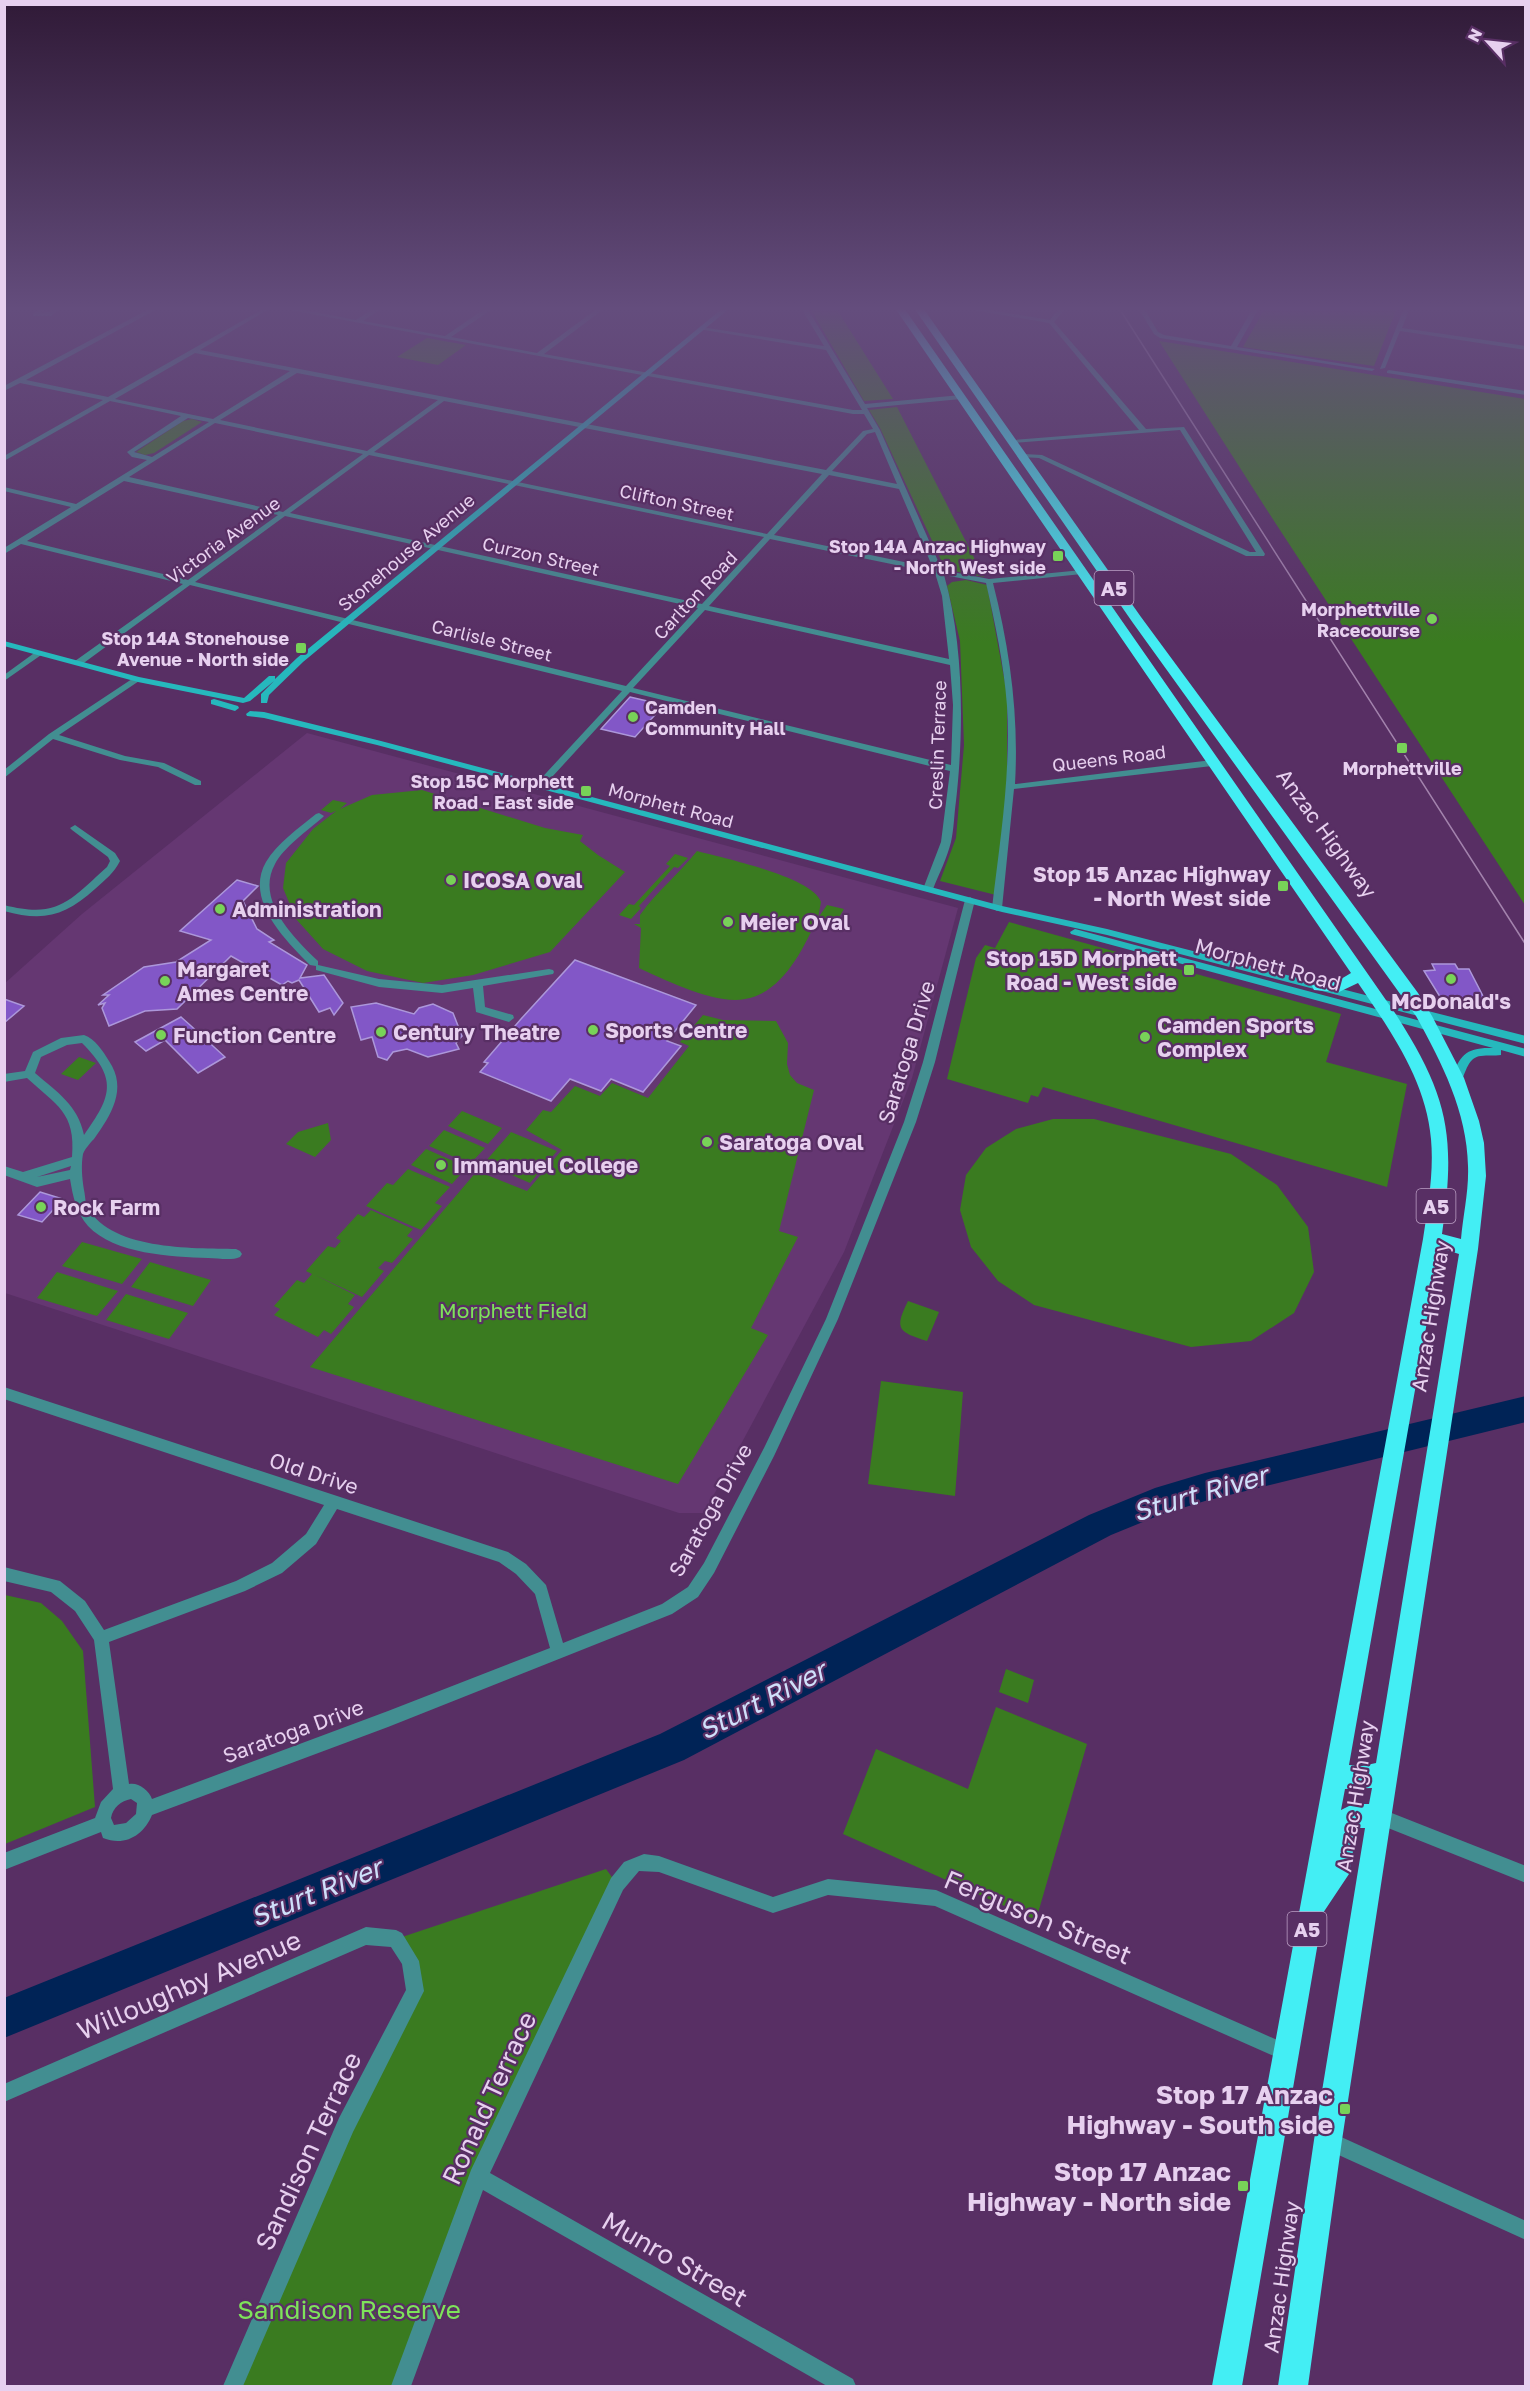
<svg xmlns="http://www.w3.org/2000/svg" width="1530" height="2391" font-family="'Golos Text',sans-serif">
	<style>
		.built { fill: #653772 }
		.green { fill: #3a7b20 }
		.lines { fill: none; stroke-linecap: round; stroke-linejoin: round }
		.river { fill: #002356; fill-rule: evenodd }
		.building { fill: #8257c7; stroke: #ac97da; stroke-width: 1.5 }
		.street { fill: #428e91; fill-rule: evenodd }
		.secondary { fill: #26b8bd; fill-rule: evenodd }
		.highway { fill: #43eef4; fill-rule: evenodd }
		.tram { stroke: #a383ad; stroke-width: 1.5 }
		.poi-dot { fill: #78d258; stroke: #582f64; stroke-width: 2 }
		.labels { text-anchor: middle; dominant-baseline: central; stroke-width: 4.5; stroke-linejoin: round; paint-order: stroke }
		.far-street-label { font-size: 18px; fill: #e7d0ef; stroke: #582f64 }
		.far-poi-label { font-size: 18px; font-weight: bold; fill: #e7d0ef; stroke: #582f64; text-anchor: end }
		.shield { fill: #582f64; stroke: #bca0c5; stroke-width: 1.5 }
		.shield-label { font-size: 20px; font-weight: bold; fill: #e7d0ef }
		.street-label { font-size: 21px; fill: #e7d0ef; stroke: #582f64 }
		.poi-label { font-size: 21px; font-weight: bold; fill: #e7d0ef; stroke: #582f64; text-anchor: start }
		.park-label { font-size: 21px; fill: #7ee35a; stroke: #582f64 }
		.near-street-label { font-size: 26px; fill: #e7d0ef; stroke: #582f64 }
		.near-poi-label { font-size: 26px; font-weight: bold; fill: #e7d0ef; stroke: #582f64; text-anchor: end }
		.near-park-label { font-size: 26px; fill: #7ee35a; stroke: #582f64 }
		.near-water-label { font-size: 27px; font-style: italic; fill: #cfe0fa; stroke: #582f64 }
	</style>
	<rect width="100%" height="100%" fill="#582f64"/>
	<path class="built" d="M307,733l651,175 -46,170 -68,174 -140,261h-25l-674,-220 -1,-309 78,-70z"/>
	<g class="green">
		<path d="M810,308h26l57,91 -29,2z"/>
		<path d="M1265,308h132l-23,58 -131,-19z"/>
		<path d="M427,338l39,7 -28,20 -41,-8z"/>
		<path d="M1159,341l366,58v506l-260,-398z"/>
		<path d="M897,407l87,170 -35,-7 -8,-10 -61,-132 -11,-18z"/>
		<path d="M192,419l10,3 -48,31 -9,2 -9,-3 47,-31z"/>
		<path d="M966,580l21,5 20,109v93l-11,108 -56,-14 16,-43 8,-93 -4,-104 -13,-55 5,-4z"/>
		<path d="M422,790l123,38 38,7 -3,6 18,14 27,17 -75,80 -77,23 -50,8 -56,-12 -44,-22 -27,-30 -13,-31 3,-25 27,-34 23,-18 -5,2 -10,-3 12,-10 14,3 -7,6 32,-14z"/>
		<path d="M697,851c26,7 116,26 124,51l-3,16 9,-13 17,4 -9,15 -18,-5c-14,31 -35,74 -72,80 -29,6 -80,-19 -106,-31l2,-40 -7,-4h6v-9c17,-24 39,-41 57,-64z"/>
		<path d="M675,854l13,4 -10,10 -4,-1 -35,39 2,2 -10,11 -12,-4 10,-11 5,1 36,-39 -4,-2z"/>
		<path d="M1009,922l332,92 -15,48 81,22 -20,103 -344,-100 -5,10 -7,-2 -3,8 -81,-24 29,-121 9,-13 10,3z"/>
		<path d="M703,1015l20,5 53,1 12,22 -1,21 3,11 7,8 17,7 -35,141 19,6 -47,91 17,7 -90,149 -368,-117 167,-196 50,20 35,-41 -36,-20 17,-20 8,2 24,-26 25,10 12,-13 36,15 41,-52 -9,-4z"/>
		<path d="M79,1057l17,6 -18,17 -17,-6z"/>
		<path d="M462,1111l40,17 -14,16 -40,-18z"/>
		<path d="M1053,1119h41l137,35 46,31 31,42 6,45 -20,41 -43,28 -60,6 -157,-42 -36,-24 -27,-34 -11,-37 6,-35 20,-27 30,-19z"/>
		<path d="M328,1123l3,17 -16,17 -29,-13 12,-12z"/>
		<path d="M444,1130l41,18 -15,16 -41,-18z"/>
		<path d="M511,1132l46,19 -27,32 -46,-20z"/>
		<path d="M426,1149l41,18 -15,17 -41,-19z"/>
		<path d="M408,1169l42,18 -15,16 7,3 -21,24 -55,-24 21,-23 6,2z"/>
		<path d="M371,1210l42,19 -6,7 6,3 -21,24 -7,-2 -7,7 6,3 -22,26 -47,-22 40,20 -7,9 6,3 -23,27 -7,-4 -6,7 -44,-22 6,-6 -6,-3 23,-26 7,3 8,-9 -6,-3 22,-25 7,2 6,-7 -5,-3 22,-24 6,3z"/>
		<path d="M82,1242l60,17 -20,25 -60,-18z"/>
		<path d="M150,1262l61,18 -18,26 -62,-19z"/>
		<path d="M57,1272l61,19 -21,25 -60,-18z"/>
		<path d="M126,1294l62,19 -19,26 -63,-19z"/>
		<path d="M908,1301l31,11 -12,29c-29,-9 -33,-12 -19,-40z"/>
		<path d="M881,1381l82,11 -8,104 -87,-12z"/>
		<path d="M5,1595l36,8 21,18 21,30 12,156 -90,37z"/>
		<path d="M1006,1669l28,11 -6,23 -29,-11z"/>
		<path d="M996,1707l91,37 -51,176 -193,-86 33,-85 92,40z"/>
		<path d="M606,1869l11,15 -139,293 -77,209h-168l182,-395 -19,-52z"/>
	</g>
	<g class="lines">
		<path class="river" d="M1526,1396v26l-321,79 -45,14 -49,20 -427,225 -680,278v-40l656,-264 429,-219 66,-27 50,-15z"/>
	</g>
	<g class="building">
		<path d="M630,697l34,8 -29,32 -34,-8z"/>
		<path d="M237,880l21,6 -15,15 14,28 17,11 -5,2 38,23 -7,13 24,-3 19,28 -9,12 -4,-7 -11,4 -20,-32 -7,3 -4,-2 -6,4 -51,-29 -54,53 -32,2 -36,15 -7,-18 3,-5 -7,2 11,-10h-6l41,-28 32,-5 35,-22 -31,-9z"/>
		<path d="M575,960l121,45 -29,36 14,5 -38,46 -32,-13 -10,12 -31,-12 -19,22 -71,-29 8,-9 -4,-1 37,-43z"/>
		<path d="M1432,964h23l3,5h11l15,29h-10l4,8h-19l-3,-6h-14l-18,-29 11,-1z"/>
		<path d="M4,999l20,7 -20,17z"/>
		<path d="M376,1003l38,11 5,-6 14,-4 20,9 9,23 -6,7 3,6 -31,8 -21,-8 -14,3 -6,8 -9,-3 -6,-20 -11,3 -10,-33z"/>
		<path d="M181,1017l9,8 35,32 -27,16 -33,-33 -19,11 -11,-9z"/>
		<path d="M40,1192l23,7 -21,23 -24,-7z"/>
	</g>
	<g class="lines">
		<g class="street">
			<path d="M40,308h7l-6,5c8,0 12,-5 21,-5l-11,8h-18v-2z"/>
			<path d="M151,308h8l-133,72 82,17 157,-89h6l-71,42 626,120 37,-39 10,-2 -9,-15h-11l-574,-106h15l62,12 18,-12h8l-19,13 82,15 41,-28h8l-43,29 86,16 61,-45h7l-61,46 309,56h9l-36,-60 -128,-21 3,-2 123,19 -23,-38h6l58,96 96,-9 3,2 -3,2 -94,9 13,22 62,140 47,9 93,-9 4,2 -4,2 -89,9c17,67 26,132 22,201l197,-24 4,3 -4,3 -198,23 -12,119 -5,3 -5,-3c8,-67 19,-135 15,-202 -3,-42 -12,-83 -21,-123l-42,-8c20,69 20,155 12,226 -2,14 -2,28 -5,41 -4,16 -12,32 -18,47l-5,3 -5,-3 18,-47 9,-71 -320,-79 -89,97 -3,1 -5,-3 2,-2 87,-94 -432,-106 -109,80h-6v-4l108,-77 -162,-40 -17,10v-6l67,-41 -67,-16v-4l72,17 71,-44 -15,-3 -5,-5 54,-36 -71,-15 -106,60v-5l99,-56 -83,-17 -16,8v-5zM195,353l95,18 -77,48 -98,-20zM297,373l141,27 -71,51 -147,-31zM444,401l378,73 -55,60 -393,-82zM188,418l21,4 -57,35 -18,-5zM215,423l148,31 -80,58 -154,-35zM875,432l22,52 -65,-13 35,-37zM369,455l395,82 -62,67 -412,-91zM829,475l70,14 34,79 -159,-33zM124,481l154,34 -90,65 -161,-39zM285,516l413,92 -72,78 -431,-104zM770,539l165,34 7,23 7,63 -240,-53zM705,610l245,55 3,40 -2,60 -318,-77z"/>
			<path d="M962,308h16l72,12 9,-12h7l-12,14 92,107 38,-2 81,127 -1,2h-18l-207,-98 -17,-1v-2l2,-1 18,1 208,97h6l-76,-122 -168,13 -1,-1 3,-2 125,-10 -90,-107z"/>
			<path d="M1138,308h6l14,24 6,3 67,11 22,-38h6l-22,39 138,22 -3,2 -212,-33 -6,-4z"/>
			<path d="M1404,308h6l-8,20 124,18v4l-126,-19 -15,37 -5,1z"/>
			<path d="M1389,370l137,21v4l-139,-22v-2z"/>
			<path d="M37,651l7,2 -40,28v-6z"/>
			<path d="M135,677l7,2 -83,56 66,21 39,7 37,18v4h-6l-37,-18 -38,-7 -67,-21 -49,39v-8l45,-36z"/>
			<path d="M319,813l5,3 -2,2c-14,12 -39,30 -47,46 -20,36 19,74 43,97v4l61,14 63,6 107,-16 4,1 1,2 -1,2 -70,12 2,21 28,8 1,3 -5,4 -33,-10 -3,-24 -31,5 -63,-6 -63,-17v-4l-6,-1c-24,-24 -66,-65 -44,-103 11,-19 33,-34 50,-48z"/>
			<path d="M75,825l40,28 5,8c-6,12 -15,19 -25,28 -30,27 -51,33 -91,22v-6c54,14 65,-4 103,-38l3,-6 -2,-4 -36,-27 -2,-2z"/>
			<path d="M970,897l5,3 -40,162 -19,60 -78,197 -64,137 -60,117 -16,24 -26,17 -284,113 -236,88c-8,20 -27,32 -49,23l-2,-6 -97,38v-17l91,-35 6,-16 12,-13 -19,-149 -19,-29 -24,-19 -47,-11v-14l56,14 25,20 19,29 132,-49 36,-18 34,-29 18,-29 -320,-106v-12l504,165 18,12 20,21 17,58 99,-39 26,-17 16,-24 60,-115 62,-129 78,-197 19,-60 42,-162zM337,1509l162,53 17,12 19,20 15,54 -162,63 -236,88c-3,-9 -14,-17 -23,-15l-20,-142 136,-51 37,-18 34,-29zM131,1799l6,4 -1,11 -10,9 -12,2 -3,-7c2,-11 10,-17 20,-19z"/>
			<path d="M84,1035c11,4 19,16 25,26 19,28 2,54 -15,78 -4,4 -9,10 -11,15 -2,11 -1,24 1,36 1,4 1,9 2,13 19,48 108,45 150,46l4,2 2,3 -2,3c-9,4 -22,1 -32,1 -36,-1 -94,-4 -120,-32 -12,-14 -15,-29 -18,-47l-33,8 -33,-12v-9l19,6 49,-15c4,-45 -16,-52 -45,-79l-23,4v-8l21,-3 8,-19 28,-14zM82,1043c36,36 30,53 2,92 -6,-30 -27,-43 -49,-62l6,-16 26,-12zM71,1166l-1,4 -33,7z"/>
			<path d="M1379,1808l147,58v17l-153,-61 -2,-6 2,-6z"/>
			<path d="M644,1854l15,2 114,41 55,-18 108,11 355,156 3,6 -3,6 -6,3 -350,-155 -107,-11 -55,18 -114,-41 -20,-1 -16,19 -133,283 363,206 3,7h-29l-344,-196 -72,196h-20l80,-216 140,-292 13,-16z"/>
			<path d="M366,1927l30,3 6,3 17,28 5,30 -71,141 -110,254h-20l116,-268 67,-128 -4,-26 -11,-17 -25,-2 -362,157v-18z"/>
			<path d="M1328,2131l198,90v19l-205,-93 -2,-7 2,-7z"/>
		</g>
		<g class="secondary">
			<path d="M723,308h7l-427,354 -34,33 -2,8h-6v-9l13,-13 -24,20 -7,2 -105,-21 -134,-36v-5l135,36 105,21 25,-22h6v3l22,-21z"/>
			<path d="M214,699l24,7 1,2 -4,3 -24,-7v-4z"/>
			<path d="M250,711l14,1 117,29 621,165 105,23 419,107v8l-419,-109 -105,-23 -625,-167 -113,-27 -17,-2 -1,-2z"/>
			<path d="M1075,929l451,120v8l-25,-7v5c-7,1 -13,0 -20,1 -13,1 -15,16 -20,26l-4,1 -6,-4c9,-24 15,-32 42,-31l-422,-114 -1,-2z"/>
		</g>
		<path class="highway" d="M895,308h9l491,705c54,84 61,123 47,221l19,5c2,-24 8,-48 7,-73 -1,-54 -26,-103 -52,-150l-283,-393 -219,-315h9l218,309 277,376 14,23 32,62 15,43 5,22 2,33 -8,73 -136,891 -34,246h-30l36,-246 51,-312h-8l-8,46 -26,39 -81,473h-30l211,-1147c5,-33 11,-67 8,-100 -5,-59 -41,-109 -73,-156l-19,9 -25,-2 -2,-4 2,-4h22l15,-9zM1440,1248l19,6 -83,509 -14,3 -13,-1zM1372,1788l-3,16h-16l-12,6 4,-21z"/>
		<path class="tram" d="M1119,308l407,637"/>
	</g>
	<linearGradient id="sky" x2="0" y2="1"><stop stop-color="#301a37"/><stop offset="0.48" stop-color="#644d7d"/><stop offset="1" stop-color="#644d7d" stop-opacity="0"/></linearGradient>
	<rect width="1530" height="643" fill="url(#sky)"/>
	<g class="poi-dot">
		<rect x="1052" y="550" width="12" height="12" rx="3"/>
		<circle cx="1432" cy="619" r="6"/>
		<rect x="295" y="642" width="12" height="12" rx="3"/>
		<circle cx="633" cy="717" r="6"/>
		<rect x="1396" y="742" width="12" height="12" rx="3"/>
		<rect x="580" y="785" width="12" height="12" rx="3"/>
		<circle cx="451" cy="880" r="6"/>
		<rect x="1277" y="880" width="12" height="12" rx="3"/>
		<circle cx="220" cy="909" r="6"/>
		<circle cx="728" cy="922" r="6"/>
		<rect x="1183" y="964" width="12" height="12" rx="3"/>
		<circle cx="1451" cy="979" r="6"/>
		<circle cx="165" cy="981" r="6"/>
		<circle cx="593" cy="1030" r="6"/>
		<circle cx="381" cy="1032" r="6"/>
		<circle cx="161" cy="1035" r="6"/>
		<circle cx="1145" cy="1037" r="6"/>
		<circle cx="707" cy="1142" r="6"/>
		<circle cx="441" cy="1165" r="6"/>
		<circle cx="41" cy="1207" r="6"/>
		<rect x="1339" y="2103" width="12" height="12" rx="3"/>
		<rect x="1237" y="2180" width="12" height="12" rx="3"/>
	</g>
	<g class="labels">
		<g class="far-street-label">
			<text transform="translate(677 502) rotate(12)">Clifton Street</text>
			<text transform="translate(223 540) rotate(-36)">Victoria Avenue</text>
			<text transform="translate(406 552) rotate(-40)">Stonehouse Avenue</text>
			<text transform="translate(541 556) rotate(13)">Curzon Street</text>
			<text transform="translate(695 595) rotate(-47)">Carlton Road</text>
			<text transform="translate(492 640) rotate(14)">Carlisle Street</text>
			<text transform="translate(937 745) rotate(-88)">Creslin Terrace</text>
			<text transform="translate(1109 758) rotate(-7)">Queens Road</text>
			<text transform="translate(671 805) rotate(15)">Morphett Road</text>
		</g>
		<g class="far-poi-label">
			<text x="1046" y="546">Stop 14A Anzac Highway<tspan x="1046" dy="21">- North West side</tspan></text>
			<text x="1420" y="609">Morphettville<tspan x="1420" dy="21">Racecourse</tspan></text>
			<text x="289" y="638">Stop 14A Stonehouse<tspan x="289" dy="21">Avenue - North side</tspan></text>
			<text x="645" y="707" text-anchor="start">Camden<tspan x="645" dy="21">Community Hall</tspan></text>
			<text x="1402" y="768" text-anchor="middle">Morphettville</text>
			<text x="574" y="781">Stop 15C Morphett<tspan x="574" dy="21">Road - East side</tspan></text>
		</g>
		<g class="shield">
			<rect x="1094.5" y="571" width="39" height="34" rx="4.5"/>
			<rect x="1416.5" y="1189" width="39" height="34" rx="4.5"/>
			<rect x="1287.5" y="1912" width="39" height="34" rx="4.5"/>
		</g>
		<g class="shield-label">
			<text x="1114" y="588">A5</text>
			<text x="1436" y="1206">A5</text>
			<text x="1307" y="1929">A5</text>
		</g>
		<g class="street-label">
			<text transform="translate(1327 833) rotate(54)">Anzac Highway</text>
			<text transform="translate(1268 964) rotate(15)">Morphett Road</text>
			<text transform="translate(906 1052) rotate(-73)">Saratoga Drive</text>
			<text transform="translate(1430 1316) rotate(-81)">Anzac Highway</text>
			<text transform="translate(314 1473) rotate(18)">Old Drive</text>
			<text transform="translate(710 1510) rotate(-61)">Saratoga Drive</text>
			<text transform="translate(293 1731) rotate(-20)">Saratoga Drive</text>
			<text transform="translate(1355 1796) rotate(-81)">Anzac Highway</text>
			<text transform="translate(1281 2277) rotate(-82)">Anzac Highway</text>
		</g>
		<g class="poi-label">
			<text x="1271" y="874" text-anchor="end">Stop 15 Anzac Highway<tspan x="1271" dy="24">- North West side</tspan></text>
			<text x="463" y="880">ICOSA Oval</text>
			<text x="232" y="909">Administration</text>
			<text x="740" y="922">Meier Oval</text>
			<text x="1177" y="958" text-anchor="end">Stop 15D Morphett<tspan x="1177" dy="24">Road - West side</tspan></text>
			<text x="177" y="969">Margaret<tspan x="177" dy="24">Ames Centre</tspan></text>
			<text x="1451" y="1001" text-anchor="middle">McDonald's</text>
			<text x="1157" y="1025">Camden Sports<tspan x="1157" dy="24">Complex</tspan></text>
			<text x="605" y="1030">Sports Centre</text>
			<text x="393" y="1032">Century Theatre</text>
			<text x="173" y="1035">Function Centre</text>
			<text x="719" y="1142">Saratoga Oval</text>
			<text x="453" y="1165">Immanuel College</text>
			<text x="53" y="1207">Rock Farm</text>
		</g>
		<g class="park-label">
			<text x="513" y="1310">Morphett Field</text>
		</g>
		<g class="near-street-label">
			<text transform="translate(1038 1917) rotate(23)">Ferguson Street</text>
			<text transform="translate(189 1985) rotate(-23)">Willoughby Avenue</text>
			<text transform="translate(489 2098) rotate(-65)">Ronald Terrace</text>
			<text transform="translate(308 2151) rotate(-65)">Sandison Terrace</text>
			<text transform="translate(675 2259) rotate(30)">Munro Street</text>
		</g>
		<g class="near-poi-label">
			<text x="1333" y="2094">Stop 17 Anzac<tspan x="1333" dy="30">Highway - South side</tspan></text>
			<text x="1231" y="2171">Stop 17 Anzac<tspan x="1231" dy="30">Highway - North side</tspan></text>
		</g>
		<g class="near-park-label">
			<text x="349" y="2309">Sandison Reserve</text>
		</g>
		<g class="near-water-label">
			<text transform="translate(1200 1493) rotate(-16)">Sturt River</text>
			<text transform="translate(762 1700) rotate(-27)">Sturt River</text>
			<text transform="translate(316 1892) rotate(-22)">Sturt River</text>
		</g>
	</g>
	<rect width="1530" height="2391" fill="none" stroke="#e7d0ef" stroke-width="12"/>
	<g transform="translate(1488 42) rotate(297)" stroke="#582f64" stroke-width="4.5" paint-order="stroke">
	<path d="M0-4.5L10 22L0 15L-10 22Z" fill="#e7d0ef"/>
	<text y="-9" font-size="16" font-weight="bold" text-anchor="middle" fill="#e7d0ef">N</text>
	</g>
</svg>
